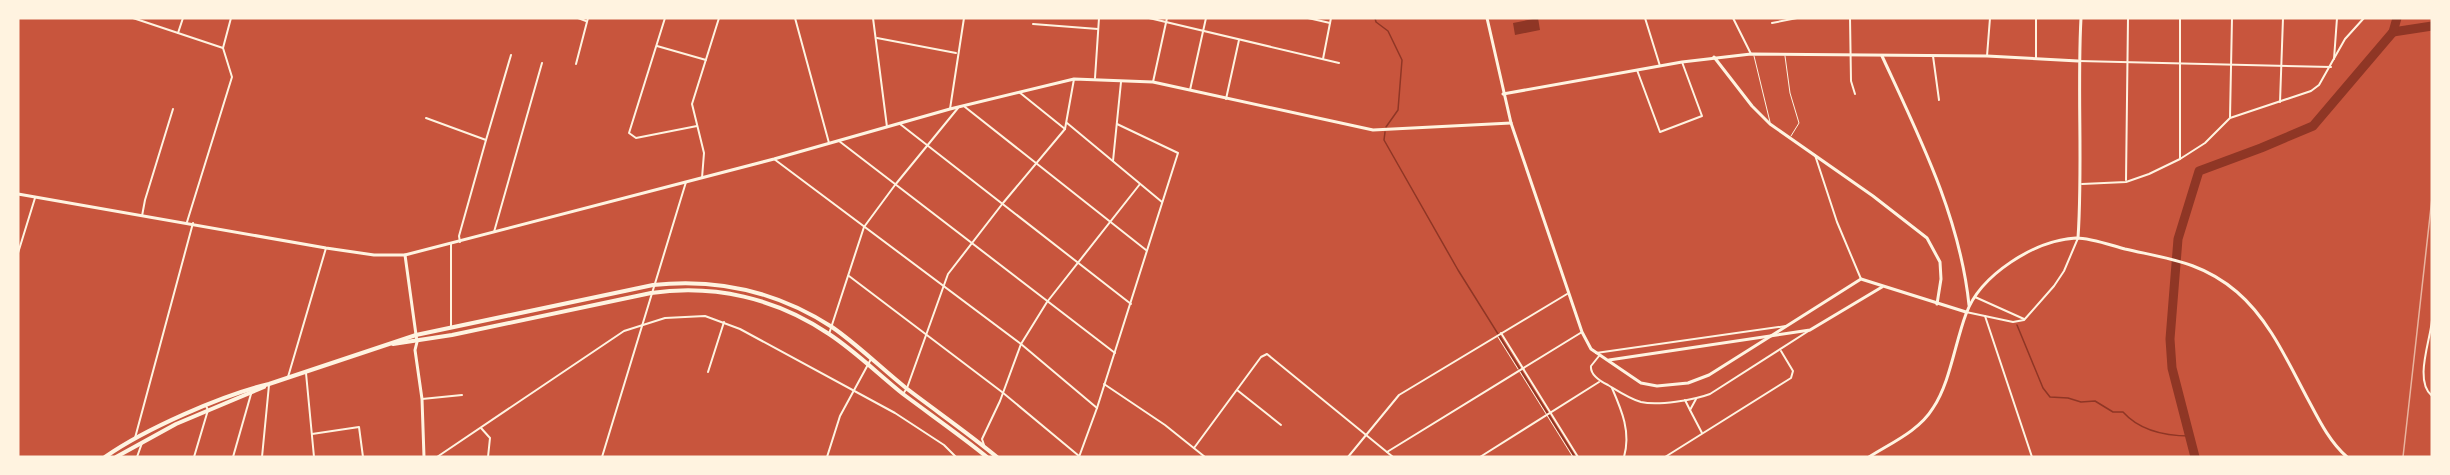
<svg xmlns="http://www.w3.org/2000/svg" width="2450" height="475" font-family="'Libre Baskerville',serif">
	<style>
		.water { fill: #8f3625 }
		.lines { fill: none; stroke-linecap: round; stroke-linejoin: round }
		.stream { stroke: #8f3625; stroke-width: 1.5 }
		.river { stroke: #8f3625; stroke-width: 9 }
		.service { stroke: #fff3e0; stroke-width: 1 }
		.minor { stroke: #fff3e0; stroke-width: 2 }
		.tertiary { stroke: #fff3e0; stroke-width: 3 }
		.secondary { stroke: #fff3e0; stroke-width: 3 }
		.primary { stroke: #fff3e0; stroke-width: 4 }
		.rail { stroke: #e9b49f; stroke-width: 1.5 }
	</style>
	<rect width="100%" height="100%" fill="#c8553d"/>
	<path class="water" d="M1538,18l2,12 -25,5 -2,-12z"/>
	<g class="lines">
		<g class="stream">
			<path d="M1375,18l1,4 12,9 14,29 -4,50 -12,17"/>
			<path d="M1385,132l-1,8 74,130 117,187"/>
			<path d="M2017,325l26,63 7,9 18,1 13,4 14,-1 18,11h10c17,19 42,24 67,24"/>
		</g>
		<g class="river">
			<path d="M2393,32l39,-6"/>
			<path d="M2195,457l-23,-89 -2,-29 8,-100 21,-68 62,-23 52,-22 80,-94 4,-14"/>
		</g>
		<g class="service">
			<path d="M1754,56l16,66"/>
			<path d="M1785,56l5,37 9,30 -8,13"/>
			<path d="M1498,337l20,32"/>
			<path d="M1520,372l53,85"/>
		</g>
		<g class="minor">
			<path d="M133,18l90,30"/>
			<path d="M578,18l8,3"/>
			<path d="M665,18l-36,115 7,5 61,-12"/>
			<path d="M795,18l34,125"/>
			<path d="M873,18l14,109"/>
			<path d="M1149,18l190,45"/>
			<path d="M1308,18l22,5"/>
			<path d="M1645,18l15,48"/>
			<path d="M1733,18l18,36"/>
			<path d="M1850,18l1,63 4,13"/>
			<path d="M2180,18v141"/>
			<path d="M1772,23l25,-5"/>
			<path d="M1033,24l65,5"/>
			<path d="M178,33l5,-15"/>
			<path d="M877,38l79,15"/>
			<path d="M657,46l49,14"/>
			<path d="M1933,56l6,44"/>
			<path d="M1987,56l3,-38"/>
			<path d="M1323,59l8,-41"/>
			<path d="M2036,59v-41"/>
			<path d="M2334,59l3,-41"/>
			<path d="M2079,61l252,6"/>
			<path d="M576,64l12,-46"/>
			<path d="M1637,70l23,62 42,-16 -20,-54"/>
			<path d="M1095,78l4,-60"/>
			<path d="M1153,82l14,-64"/>
			<path d="M1190,90l16,-72"/>
			<path d="M1019,92l46,37"/>
			<path d="M1226,99l13,-59"/>
			<path d="M2280,102l3,-84"/>
			<path d="M965,107l181,143"/>
			<path d="M950,109l14,-91"/>
			<path d="M2230,117l2,-99"/>
			<path d="M426,118l60,22 -27,96 1,6"/>
			<path d="M1067,123l95,79"/>
			<path d="M900,124l231,180"/>
			<path d="M486,140l25,-85"/>
			<path d="M839,141l276,212"/>
			<path d="M1815,155l22,67 24,57"/>
			<path d="M774,159l247,185 76,64"/>
			<path d="M1113,161l8,-79"/>
			<path d="M702,178l2,-25 -12,-49 27,-86"/>
			<path d="M2126,180l2,-162"/>
			<path d="M2082,184l44,-2 23,-8 31,-15 25,-16 25,-25 81,-27 8,-6 26,-46 19,-21"/>
			<path d="M142,216l3,-16 28,-91"/>
			<path d="M187,222l45,-145 -9,-29 8,-30"/>
			<path d="M494,232l48,-169"/>
			<path d="M18,253l17,-55"/>
			<path d="M849,276l153,116 77,64"/>
			<path d="M1975,297l49,22"/>
			<path d="M2432,298v3"/>
			<path d="M1966,312l47,10 11,-2 30,-34 10,-15 14,-33"/>
			<path d="M1985,316l47,141"/>
			<path d="M2432,320c-2,22 -18,61 0,76"/>
			<path d="M451,328v-84"/>
			<path d="M1501,333l77,124"/>
			<path d="M829,334l35,-107 31,-42 63,-77"/>
			<path d="M1596,353l190,-27"/>
			<path d="M1599,356l-8,10c-1,9 9,15 17,19 10,6 22,14 33,17 17,4 53,-2 69,-8l100,-64"/>
			<path d="M708,372l16,-50"/>
			<path d="M306,373l8,84"/>
			<path d="M288,377l38,-129"/>
			<path d="M1104,384l61,41 40,32"/>
			<path d="M1612,388c10,23 19,44 12,69"/>
			<path d="M1237,390l44,35"/>
			<path d="M903,394l4,-6 41,-114 55,-71 62,-74 9,-50"/>
			<path d="M422,399l40,-4"/>
			<path d="M1685,400l5,10 6,-11"/>
			<path d="M1690,410l12,23"/>
			<path d="M481,428l9,10 -2,19"/>
			<path d="M312,434l47,-7 4,30"/>
			<path d="M135,438l58,-215"/>
			<path d="M984,445l-2,-6 18,-38 21,-57 26,-42 93,-118"/>
			<path d="M1194,448l67,-91 6,-3 126,103"/>
			<path d="M1387,452l195,-120"/>
			<path d="M137,457l5,-14"/>
			<path d="M194,457l14,-47 -2,-4"/>
			<path d="M233,457l18,-63"/>
			<path d="M262,457l7,-72"/>
			<path d="M437,457l187,-126 41,-13 40,-2 35,13 155,84 49,32 12,12"/>
			<path d="M602,457l84,-275"/>
			<path d="M827,457l13,-41 31,-57"/>
			<path d="M1079,457l18,-49 81,-255 -61,-29"/>
			<path d="M1348,457l51,-62 168,-101"/>
			<path d="M1480,457l119,-75"/>
			<path d="M1665,457l126,-79 2,-7 -12,-20"/>
		</g>
		<g class="tertiary">
			<path d="M1487,18l24,105 71,209 9,17 50,34 16,3 31,-3 21,-8 152,-96 105,33"/>
			<path d="M1882,56c37,80 78,161 87,249"/>
			<path d="M1714,57l38,49 18,18 103,72 54,42 13,24 1,17 -4,25"/>
			<path d="M1503,94l179,-32 69,-8 236,2 91,5"/>
			<path d="M18,194l308,54 48,7h31l369,-96 176,-50 124,-30 79,3 220,48 138,-7"/>
			<path d="M405,255l12,87 -2,8 7,49 2,58"/>
			<path d="M1609,360l201,-30 72,-43"/>
		</g>
		<g class="secondary">
			<path d="M2078,238c5,-73 -1,-147 3,-220"/>
			<path d="M1869,457c22,-14 50,-26 64,-49 17,-25 22,-65 33,-94 14,-39 69,-74 110,-76 15,0 34,7 49,11 44,10 77,13 112,43 34,29 53,75 74,113 10,19 20,38 36,52"/>
		</g>
		<g class="primary">
			<path d="M393,344l59,-9 199,-42c63,-9 125,5 178,41 26,17 49,40 74,60 28,21 57,41 84,63"/>
			<path d="M105,457c40,-28 117,-62 164,-73l147,-49 237,-50c64,-7 125,7 179,42 26,18 49,41 74,61 30,23 62,45 91,69"/>
			<path d="M116,457l60,-33 88,-37"/>
		</g>
		<path class="rail" d="M2403,457l29,-259"/>
	</g>
	<rect width="2450" height="475" fill="none" stroke="#fff3e0" stroke-width="39"/>
</svg>
